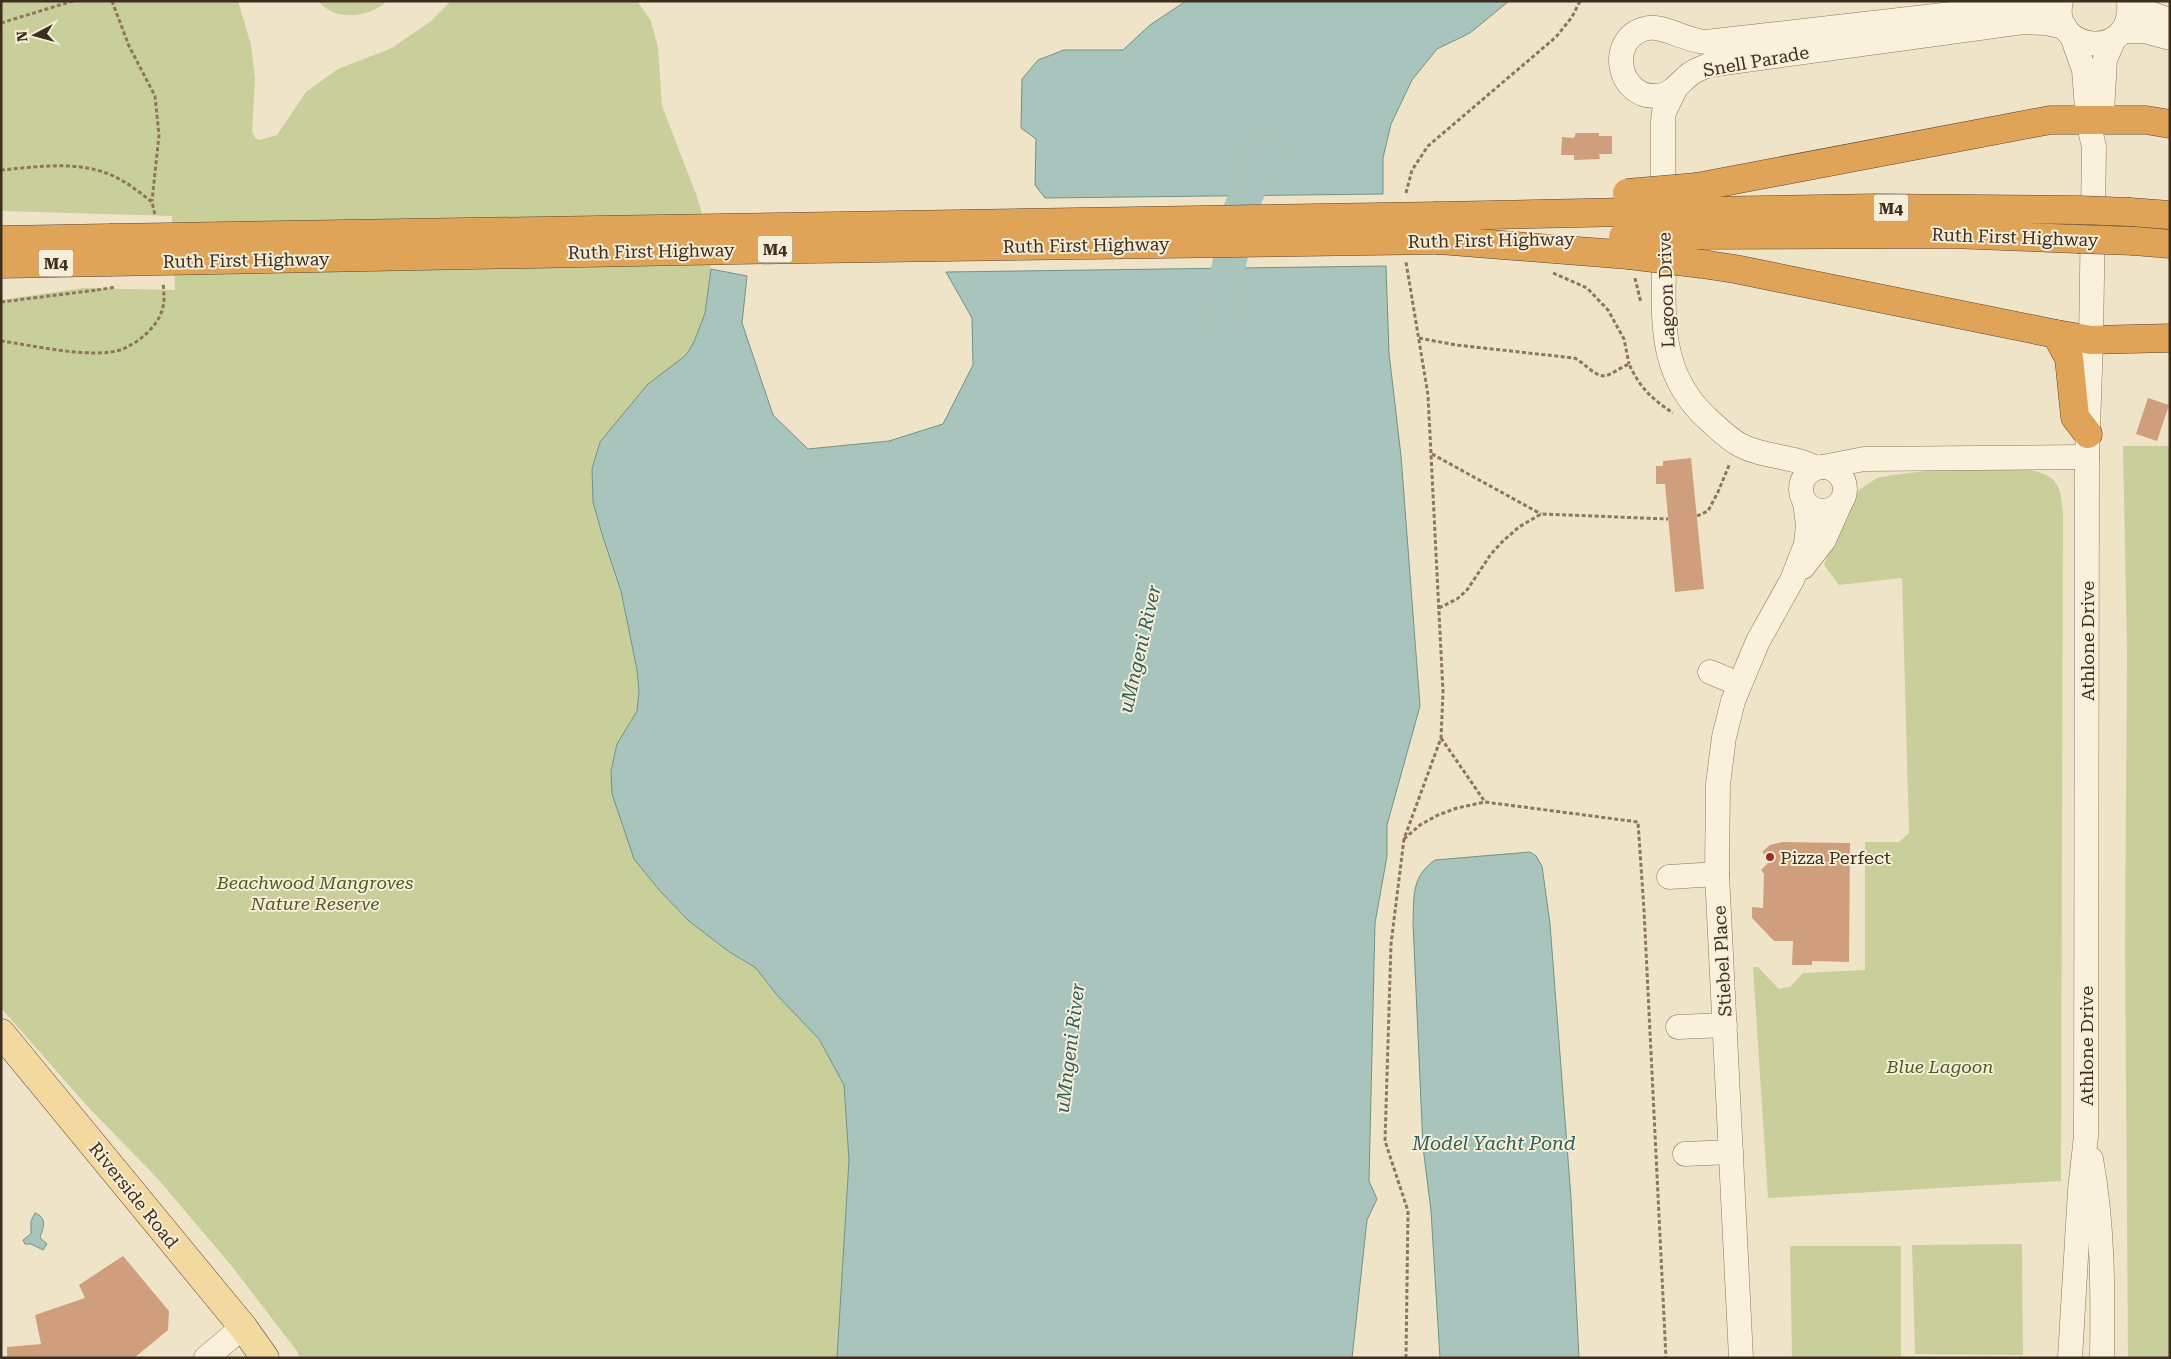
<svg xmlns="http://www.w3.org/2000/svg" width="2171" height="1359" font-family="'Roboto Serif',serif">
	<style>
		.green { fill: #c9cf9b }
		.water { fill: #a9c4bc; stroke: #6f938a }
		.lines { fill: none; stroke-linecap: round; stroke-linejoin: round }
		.river { stroke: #a9c4bc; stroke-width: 34 }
		.building { fill: #cf9f7d }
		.minor-casing { stroke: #8d765c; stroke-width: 25 }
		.major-casing { stroke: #5b4430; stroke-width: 29 }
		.highway-casing { stroke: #5b4430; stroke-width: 29 }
		.path { stroke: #8d765c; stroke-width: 3; stroke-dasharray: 4 2.5; stroke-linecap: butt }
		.minor { stroke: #faf1dc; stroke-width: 24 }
		.major { stroke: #f3d9a0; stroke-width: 28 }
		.highway { stroke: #e0a458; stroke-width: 28 }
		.highway-bridge-casing { stroke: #5b4430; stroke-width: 29; stroke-linecap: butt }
		.path-bridge { stroke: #8d765c; stroke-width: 3; stroke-dasharray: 4 2.5; stroke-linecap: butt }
		.highway-bridge { stroke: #e0a458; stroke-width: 28 }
		.poi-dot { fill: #9e2a2b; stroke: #f7eed8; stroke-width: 2 }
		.labels { text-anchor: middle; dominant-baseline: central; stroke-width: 4; stroke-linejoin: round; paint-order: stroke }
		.shield { fill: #f7eed8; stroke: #756857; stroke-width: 1 }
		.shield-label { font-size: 16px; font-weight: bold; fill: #3d2e20 }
		.street-label { font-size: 18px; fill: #3d2e20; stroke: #f7eed8 }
		.poi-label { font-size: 18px; fill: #3d2e20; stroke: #f7eed8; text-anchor: start }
		.park-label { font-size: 18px; font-style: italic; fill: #4d5a26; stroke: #f7eed8 }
		.water-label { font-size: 19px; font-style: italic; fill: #2f5d5a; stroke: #f7eed8 }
	</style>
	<rect width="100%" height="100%" fill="#f0e4c8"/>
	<g class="green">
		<path d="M1,1h237l13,44 4,34 -3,52 3,7 5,2 17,-5 29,-43 32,-23 54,-21 38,-26 21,-21h186l13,18 8,28 4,59 34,88 5,16 10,59 -6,44 -11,29 -8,13 -86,87 -8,27 1,33 9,32 19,57 16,79 2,22 -2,19 -9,14 100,226 28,17 20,26 43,45 25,47 5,74 -12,198h-537l-3,-7 -67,-87 -72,-85 -70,-72 -87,-99v-708l82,-12 92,2 -3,-74 -171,-5z"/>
		<path d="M318,1h69c-18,17 -51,21 -69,0z"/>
		<path d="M2123,446h47v912h-42l-3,-412 2,-294z"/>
		<path d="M1957,467c25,1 81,-5 98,15 7,8 7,23 8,33l-2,666 -293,17 -15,-231h5l21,22 11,-2 13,-14 62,-3v-128h34l10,-9 -7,-255 -63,7 -15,-20 25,-67 17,-13 11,-7 16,-3z"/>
		<path d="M2022,1244l1,111 -108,-1 -3,-109z"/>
		<path d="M1790,1246h111v111l-109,1z"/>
	</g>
	<g class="water">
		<path d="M1186,1h323l-39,32 -33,16 -25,31 -21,44 -8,34v36l-338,4 -10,-13 1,-46 -15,-11 1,-49 16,-19 26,-10h59l27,-25z"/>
		<path d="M1386,266l3,87 12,103 19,250 -33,119v31l-12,67 -6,258 8,18 -10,21 -15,138h-515l12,-198 -5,-75 -25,-46 -43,-45 -20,-26 -28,-17 -39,-30 -29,-30 -26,-32 -22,-65 -1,-23 6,-27 20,-33 2,-19 -2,-22 -16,-79 -19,-57 -9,-32 -1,-33 8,-27 47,-57 39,-30 8,-13 11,-29 6,-44 36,7 -5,47 31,92 35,34 81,-8 54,-17 30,-59 -1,-47 -26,-46z"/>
		<path d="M1530,852l6,4 6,10 8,58 21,274 8,160h-139l-9,-147 -8,-64 -10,-224c1,-26 -2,-46 22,-63z"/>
		<path d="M35,1213c13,5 8,15 5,25l7,6 -4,6 -12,-6h-6l-2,-4 8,-6v-13z"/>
	</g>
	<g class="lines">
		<path class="river" d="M1219,315l21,-105 25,-58"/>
	</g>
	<g class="building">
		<path d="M1576,133h23v3h13v18h-13l1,5 -26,1v-5h-13l1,-18 12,1z"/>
		<path d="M2148,398l21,7 -12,36 -21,-7z"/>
		<path d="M1691,458l13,131 -29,3 -10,-108h-9v-18h7v-5z"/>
		<path d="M1782,842l68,1 -1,119 -37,-1v4h-20l1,-24h-19l-22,-23v-11l11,1 1,-34 -3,-4 9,-9 -8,-9 8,-7z"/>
		<path d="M123,1256l46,55 -1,19 -34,28h-127v-11l34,-3 -6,-29 50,-17 -6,-13z"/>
	</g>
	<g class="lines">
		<g class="minor-casing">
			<g id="minor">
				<path d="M2042,1l-21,5 -315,36c-20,-1 -42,-17 -58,-14 -42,8 -32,71 10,68 14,-2 20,-12 31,-21 6,-5 13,-7 20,-10l314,-43 23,1 19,4"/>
				<path d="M2061,1c-13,50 74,63 68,0"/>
				<path d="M2129,1l14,10 27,9"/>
				<path d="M2123,31h21l26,7"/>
				<path d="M2102,112l3,-53 9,-20"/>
				<path d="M1663,207v-86l1,-9 11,-23"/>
				<path d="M1664,240c1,69 -11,131 46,181 10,9 19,18 30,24 24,13 53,10 76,23"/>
				<path d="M1823,467l41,-8 223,-2"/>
				<circle cx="1823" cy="489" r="22"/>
				<path d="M1803,567l21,-27 16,-36"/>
				<path d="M1710,672l29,12"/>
				<path d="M1669,877l48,-3"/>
				<path d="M1678,1027l47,-2"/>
				<path d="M1685,1154l46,-2"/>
				<path d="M2091,1159c12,66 12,132 11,199"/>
				<path d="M206,1358l37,-31"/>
				<path d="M1741,1358l-24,-484 1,-90 6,-47 9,-36 25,-60 34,-61 14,-36 2,-19 -3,-23"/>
				<path d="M2070,1358l10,-168 6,-54 1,-679 4,-117 3,-193 -6,-26 -4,-51 -12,-34"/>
			</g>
		</g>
		<g class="major-casing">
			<path id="major" d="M1,1033l242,294 22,31"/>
		</g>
		<g class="highway-casing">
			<g id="highway">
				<path d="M1697,187l353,-67h96l24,4"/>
				<path d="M1701,211l174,-3 205,2"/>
				<path d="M2130,212l40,3"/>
				<path d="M1438,216l190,-4"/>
				<path d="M1700,235l250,-1 128,5"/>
				<path d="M1,240l109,-2"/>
				<path d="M1439,240l190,15"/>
				<path d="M2134,241l36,3"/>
				<path d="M1,264l109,-2"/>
				<path d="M1702,264l33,5 321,65 35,6 79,-2"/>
				<path d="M2056,334l13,24 6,59 13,17"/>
			</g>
		</g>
		<g class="path">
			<path d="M112,1l17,45 26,50 4,39 -7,66"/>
			<path d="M1,23l72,-22"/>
			<path d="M1,170c33,-3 73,-9 105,3 17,6 32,18 46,29l3,13"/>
			<path d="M1406,193l6,-23 16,-24 128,-109 16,-20 8,-16"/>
			<path d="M1553,273l34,15 21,22 16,29 5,25"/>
			<path d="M1635,278l6,25"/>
			<path d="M1,302l96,-12"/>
			<path d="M1419,338l37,7 118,13c11,4 22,22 34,17 7,-3 14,-8 21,-11 11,24 23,35 44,49"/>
			<path d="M1,341c30,4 94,19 122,8 9,-4 18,-10 25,-17 15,-15 18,-28 15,-48"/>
			<path d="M1432,454l109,60"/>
			<path d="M1697,516l11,-5 10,-19 12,-29"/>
			<path d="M1439,608l18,-9 10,-9 24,-36 12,-13 16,-14 22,-13 127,5"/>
			<path d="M1441,738l44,64"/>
			<path d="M1404,839l16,-14 18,-10 19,-7 28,-6 153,20 6,88 22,448"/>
			<path d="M1406,1358l2,-147 -23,-70 6,-197 13,-105 37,-101 2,-46 -15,-297 -22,-133"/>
		</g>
		<use href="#minor" class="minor"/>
		<use href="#major" class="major"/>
		<use href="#highway" class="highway"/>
		<g class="highway-bridge-casing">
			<g id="highway-bridge">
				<path d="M1627,193l70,-6"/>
				<path d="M2080,210l50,2"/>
				<path d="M1628,212l73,-1"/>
				<path d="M1623,237l77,-2"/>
				<path d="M110,238l1328,-22"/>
				<path d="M2078,239l56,2"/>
				<path d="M1629,255l73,9"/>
				<path d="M110,262l627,-12 702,-10"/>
			</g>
		</g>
		<path class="path-bridge" d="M97,290l19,-3"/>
		<use href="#highway-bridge" class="highway-bridge"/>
	</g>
	<circle class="poi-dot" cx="1770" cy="857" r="5"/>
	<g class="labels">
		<g class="shield">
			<rect x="1873.5" y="194.5" width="35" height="27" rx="4"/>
			<rect x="757.5" y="235.5" width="35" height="27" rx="4"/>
			<rect x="38.5" y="249.5" width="35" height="27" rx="4"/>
		</g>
		<g class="shield-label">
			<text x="1891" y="208">M4</text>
			<text x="775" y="249">M4</text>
			<text x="56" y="263">M4</text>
		</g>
		<g class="street-label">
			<text transform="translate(1756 61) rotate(-10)">Snell Parade</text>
			<text transform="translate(2015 237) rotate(2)">Ruth First Highway</text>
			<text transform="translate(1491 240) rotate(-1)">Ruth First Highway</text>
			<text transform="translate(1086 245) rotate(-1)">Ruth First Highway</text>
			<text transform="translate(651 251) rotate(-1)">Ruth First Highway</text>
			<text transform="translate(246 260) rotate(-1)">Ruth First Highway</text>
			<text transform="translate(1666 290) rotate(-92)">Lagoon Drive</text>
			<text transform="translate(2087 641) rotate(-90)">Athlone Drive</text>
			<text transform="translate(1722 961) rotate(-93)">Stiebel Place</text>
			<text transform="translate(2086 1046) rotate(-90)">Athlone Drive</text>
			<text transform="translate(134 1195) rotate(51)">Riverside Road</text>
		</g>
		<g class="poi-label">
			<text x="1780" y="857">Pizza Perfect</text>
		</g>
		<g class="park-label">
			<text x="315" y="882">Beachwood Mangroves<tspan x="315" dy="21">Nature Reserve</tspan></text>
			<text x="1940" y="1066">Blue Lagoon</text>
		</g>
		<g class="water-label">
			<text transform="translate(1140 649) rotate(-77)">uMngeni River</text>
			<text transform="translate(1070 1048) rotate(-83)">uMngeni River</text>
			<text x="1494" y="1143">Model Yacht Pond</text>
		</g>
	</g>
	<rect width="2171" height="1359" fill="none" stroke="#3d2e20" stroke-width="5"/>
	<g transform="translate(35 35) rotate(264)" stroke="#f7eed8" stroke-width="4" paint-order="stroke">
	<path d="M0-4L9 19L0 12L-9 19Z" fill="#3d2e20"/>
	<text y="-8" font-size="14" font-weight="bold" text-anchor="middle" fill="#3d2e20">N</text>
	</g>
</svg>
